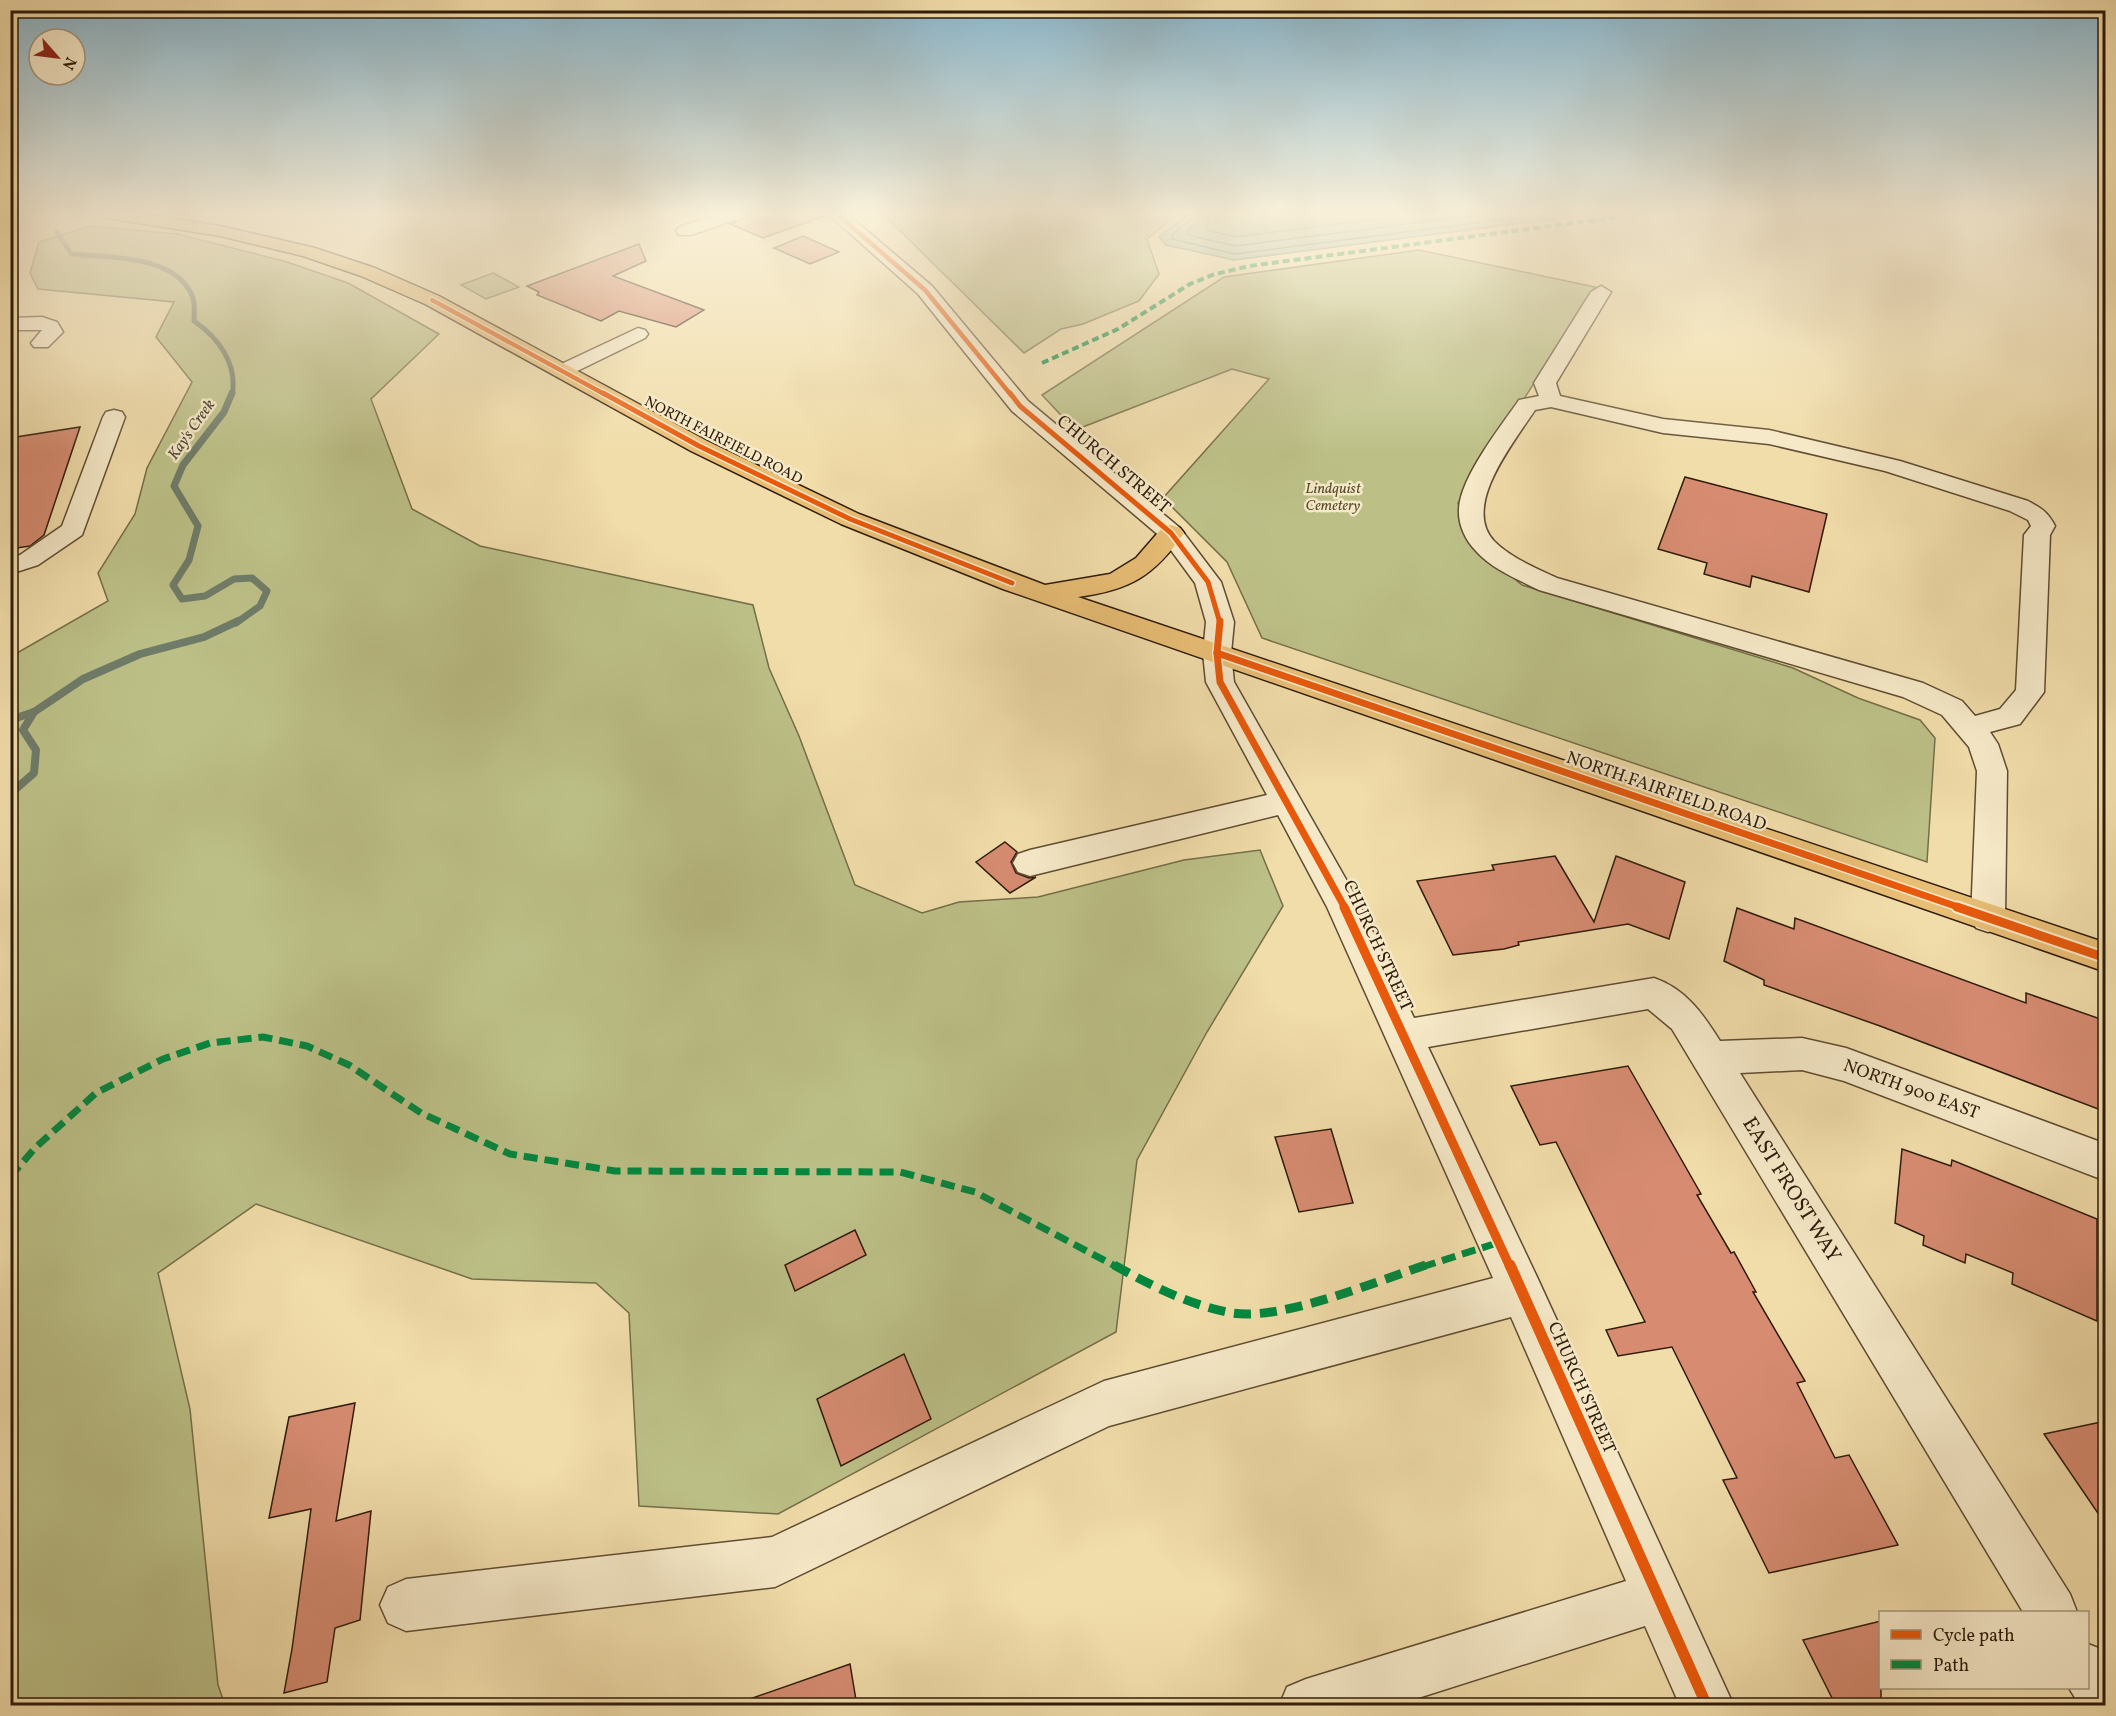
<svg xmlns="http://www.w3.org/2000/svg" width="2116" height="1716" font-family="Vollkorn,serif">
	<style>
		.green { fill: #bcc087; stroke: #756e48; stroke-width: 1.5 }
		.water { fill: #9bbca8; stroke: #6f7c69; stroke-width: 1.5 }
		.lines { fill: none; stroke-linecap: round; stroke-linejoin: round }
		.shore { stroke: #646c59; stroke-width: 1.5 }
		.stream-far2 { stroke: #6f7c69; stroke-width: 5 }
		.stream-far1 { stroke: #6f7c69; stroke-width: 7 }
		.stream { stroke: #6f7c69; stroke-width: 8 }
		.building { fill: #d78c72; stroke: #2e1b0a; stroke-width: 1.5 }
		.minor-casing { stroke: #5f4c32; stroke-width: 3 }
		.major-casing { stroke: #2e1b0a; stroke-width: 3 }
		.minor { fill: #f6e9c8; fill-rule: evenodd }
		.major { fill: #e8be75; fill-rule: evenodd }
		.quiet-far2 { stroke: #00873e; stroke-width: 4; stroke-dasharray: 7 4; stroke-linecap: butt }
		.quiet-far1 { stroke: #00873e; stroke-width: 7; stroke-dasharray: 14 7; stroke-linecap: butt }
		.quiet { stroke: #00873e; stroke-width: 9; stroke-dasharray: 17 9; stroke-linecap: butt }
		.cycleway-far4-casing { stroke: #f6e9c8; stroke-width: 7 }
		.cycleway-far3-casing { stroke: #f6e9c8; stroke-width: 8 }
		.cycleway-far2-casing { stroke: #f6e9c8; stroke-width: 10 }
		.cycleway-far1-casing { stroke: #f6e9c8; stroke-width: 13 }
		.cycleway-casing { stroke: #f6e9c8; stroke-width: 15 }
		.cycleway-far4 { stroke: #e8590c; stroke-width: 4.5 }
		.cycleway-far3 { stroke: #e8590c; stroke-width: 5 }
		.cycleway-far2 { stroke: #e8590c; stroke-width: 7 }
		.cycleway-far1 { stroke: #e8590c; stroke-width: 9 }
		.cycleway { stroke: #e8590c; stroke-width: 11 }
		.labels { text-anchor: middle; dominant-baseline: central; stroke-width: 5; stroke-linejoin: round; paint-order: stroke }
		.far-street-label { font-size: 15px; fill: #2e1b0a; stroke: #f6e9c8 }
		.far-park-label { font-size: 15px; font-style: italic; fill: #594d30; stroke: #f6e9c8 }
		.far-water-label { font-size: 16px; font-style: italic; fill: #4f4b39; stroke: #f6e9c8 }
		.street-label { font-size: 18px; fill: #2e1b0a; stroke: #f6e9c8 }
		.near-street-label { font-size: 21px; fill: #2e1b0a; stroke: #f6e9c8 }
	</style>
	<rect width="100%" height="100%" fill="#f1ddaa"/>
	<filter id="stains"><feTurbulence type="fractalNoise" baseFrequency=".00333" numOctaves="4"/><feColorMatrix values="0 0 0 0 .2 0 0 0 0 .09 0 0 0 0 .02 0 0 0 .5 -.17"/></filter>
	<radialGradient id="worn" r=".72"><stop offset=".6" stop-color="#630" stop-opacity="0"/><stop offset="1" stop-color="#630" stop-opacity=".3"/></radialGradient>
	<g class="green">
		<path d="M886,213h293l-32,26 12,35 -20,27 -56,23 -22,5 -37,24 -141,-139z"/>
		<path d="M90,226l88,8 109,28 61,21 91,51 -68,65 41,110 68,37 273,59 16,63 30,68 56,149 67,28 37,-11 79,-5 146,-37 76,-10 23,56 -76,126 -70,128 -21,172 -338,182 -139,-8 -10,-193 -33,-30 -124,-4 -216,-75 -98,69 32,136 28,276 7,20h-214l-1,-1048 98,-56 -10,-28 37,-59 12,-46 45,-86 -36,-45 18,-35 -136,-13 -8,-16 9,-31z"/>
		<path d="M1419,250l176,37 -137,216 12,38 52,44 271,83 65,30 62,22 15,18 -8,124 -665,-224 -35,-76 -64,-64 106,-119 -37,-10 -157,61 -33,-35 182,-118z"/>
		<path d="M493,273l26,14 -33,12 -25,-14z"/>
	</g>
	<path class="water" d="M1190,213h410l-366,47 -68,-15 -7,-8z"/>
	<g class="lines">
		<g class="shore">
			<path d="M1193,213l-2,6 -19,16v4l63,15 318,-41"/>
			<path d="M1201,213l-2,9 -11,9 1,4 46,11 259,-33"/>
			<path d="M1210,213l-3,17 28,7 189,-24"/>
		</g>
		<path class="stream-far2" d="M57,232l14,22c37,4 106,0 122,44 2,6 1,16 1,23 25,17 44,44 38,74"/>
		<path class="stream-far1" d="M232,393l-8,19 -41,53 -9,21 24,40 -9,34 -16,25 9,14 23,-3 29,-17 18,-1 15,13 -7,15 -24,17"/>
		<g class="stream">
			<path d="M10,720l24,-8 49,-33 57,-25 64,-17 34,-16"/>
			<path d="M10,794l24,-21 2,-23 -13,-20 11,-18"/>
		</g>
	</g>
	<g class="building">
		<path d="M748,213h76l1,3 -62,22 -33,-14 14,-5z"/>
		<path d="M803,236l36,16 -29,12 -36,-16z"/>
		<path d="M639,244l7,17 -33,15 91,34 -28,17 -57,-16 -18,10 -64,-26 2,-3 -12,-6z"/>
		<path d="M80,427l-36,108 -14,11 -20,3v-111z"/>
		<path d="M1685,477l142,37 -18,78 -57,-16 -2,11 -46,-13 3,-11 -49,-14z"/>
		<path d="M1005,842l12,10 -6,10 5,11 13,5 7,-1 -26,16 -34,-31z"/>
		<path d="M1555,856l39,66 22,-66 69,26 -16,57 -41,-15 -110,18 1,3 -15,4 -51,6 -36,-74 77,-11 -2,-5z"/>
		<path d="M1737,908l57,21 1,-11 231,85v-10l80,28v91l-226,-86 -116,-41v-5l-40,-19z"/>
		<path d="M1628,1066l73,128 -4,1 34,58 3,-1 22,40h-3l52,89 -8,2 38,75 14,-3 49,90 -129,28 -46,-93 14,-2 -65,-131 -54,9 -12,-26 39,-8 -89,-180 -16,3 -29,-59z"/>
		<path d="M1331,1129l22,74 -54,9 -24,-75z"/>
		<path d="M1902,1149l49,17 1,-6 145,59v102l-85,-37 1,-11 -47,-19 -1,9 -42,-18 1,-9 -29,-13z"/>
		<path d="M855,1230l11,25 -71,36 -10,-26z"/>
		<path d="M904,1354l27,65 -90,47 -24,-67z"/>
		<path d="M355,1403l-19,118 35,-10 -11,109 -25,8 -8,54 -43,11 8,-44 19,-140 -42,9 20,-101z"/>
		<path d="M2106,1421v104l-62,-91z"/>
		<path d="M1881,1621v85h-45l-33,-66z"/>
		<path d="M850,1664l7,42h-115l-1,-4z"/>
	</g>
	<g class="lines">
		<g class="minor-casing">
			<g id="minor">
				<path d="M721,213h25l-3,4 -52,18h-12l-3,-4 3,-4z"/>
				<path d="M827,213h19l86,73 96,115 152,127 41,54 13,40 -3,31 3,29 122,215 58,121 240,-40c32,11 49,36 66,63l82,-3 44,10 260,96v37l-262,-100 -42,-11 -62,3 330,521 7,18h-54l-351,-583 -24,-20 -220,38 109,230 197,429h-54l-35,-80 -252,80h-114l8,-19 19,-8 320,-98 -115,-264 -402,109 -334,161 -369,44 -18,-8 -8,-18 8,-18 18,-8 366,-42 332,-156 389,-103 -166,-371 -49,-92 -248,61 -12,-4 -5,-9 5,-9 12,-4 237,-55 -61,-113 -3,-29 3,-31 -11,-39 -33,-45 -150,-127 -94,-117z"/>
				<path d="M1601,286l10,6 -55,91 4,13 103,23 106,11 131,31 128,40c13,7 20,11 27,25l-5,9 -6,157 -24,32 -30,8 8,12 9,27 -2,147 -5,10 -12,4 -12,-4 -5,-10 6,-147 -8,-24 -27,-32 -39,-18 -364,-107c-22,-11 -47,-21 -63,-39 -11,-11 -18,-27 -17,-42 1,-31 42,-83 60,-109l20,-4 -5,-13 57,-91zM1551,407l112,26 106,11 116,27 125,40 18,9 3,6 -7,9 -8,155 -16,19 -25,7 -13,-15 -39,-18 -366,-105c-21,-10 -46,-20 -63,-37 -33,-35 21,-100 41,-131z"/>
				<path d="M42,317l15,5 6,10 -15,15h-14l-3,-4 11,-13h-32v-12z"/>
				<path d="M638,328l7,2 3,4 -3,4 -76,37h-14l-4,-4 4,-4z"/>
				<path d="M114,410l8,2 3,5 -43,118 -44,30 -28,9v-17l10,-2 42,-29 41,-109 3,-5z"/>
				<path d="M2088,1644l18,7v55h-26l-11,-18h19z"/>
			</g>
		</g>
		<g class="major-casing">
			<path id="major" d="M97,213h41l82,13 95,22 60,20 64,28 268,145 152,73 186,71 65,-11 26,-16 26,-30 9,-3 9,3 4,5c-30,43 -54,57 -106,64l1028,346v29l-1103,-383 -162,-65 -150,-73 -266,-147 -64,-28 -58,-20 -83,-20 -114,-18z"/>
		</g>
		<use href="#minor" class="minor"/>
		<use href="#major" class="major"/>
		<path class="quiet-far2" d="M1042,363l76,-34 72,-45 22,-9 37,-9 400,-53"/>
		<g class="quiet-far1">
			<path d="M10,1177l25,-29 61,-55 67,-34 47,-16 53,-6 44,9 42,19 72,48 89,41 105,17 285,1 75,20 142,75"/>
			<path d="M1422,1267l75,-24"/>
		</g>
		<path class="quiet" d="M1114,1265c38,21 75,40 118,48 50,8 145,-32 194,-48"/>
		<g class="cycleway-far4-casing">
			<g id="cycleway-far4">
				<path d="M836,213l89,77 86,105"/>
				<path d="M432,300l174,95"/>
			</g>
		</g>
		<g class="cycleway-far3-casing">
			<g id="cycleway-far3">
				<path d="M603,393l96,53 151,73 162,64"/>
				<path d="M1010,393l10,13 151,127 37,49 12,41"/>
			</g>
		</g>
		<g class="cycleway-far2-casing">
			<g id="cycleway-far2">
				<path d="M1220,621l-3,32 3,29 125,226"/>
				<path d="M1217,653l744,255"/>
			</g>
		</g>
		<g class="cycleway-far1-casing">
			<g id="cycleway-far1">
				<path d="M1344,907l166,360"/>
				<path d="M1957,907l149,51"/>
			</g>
		</g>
		<g class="cycleway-casing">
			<path id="cycleway" d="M1510,1265l197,441"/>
		</g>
		<use href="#cycleway-far4" class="cycleway-far4"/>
		<use href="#cycleway-far3" class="cycleway-far3"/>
		<use href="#cycleway-far2" class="cycleway-far2"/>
		<use href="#cycleway-far1" class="cycleway-far1"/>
		<use href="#cycleway" class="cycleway"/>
	</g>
	<linearGradient id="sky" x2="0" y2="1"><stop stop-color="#89b7ce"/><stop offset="0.47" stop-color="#f9f0d9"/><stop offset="1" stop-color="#f9f0d9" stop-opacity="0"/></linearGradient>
	<rect width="2116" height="453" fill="url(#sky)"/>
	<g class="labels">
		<g class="far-street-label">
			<text transform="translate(723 441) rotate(27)">NORTH FAIRFIELD ROAD</text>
		</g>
		<g class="far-park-label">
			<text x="1333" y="489">Lindquist<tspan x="1333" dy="17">Cemetery</tspan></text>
		</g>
		<g class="far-water-label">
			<text transform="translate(192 430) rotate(-55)">Kay's Creek</text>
		</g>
		<g class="street-label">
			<text transform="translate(1113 465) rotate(40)">CHURCH STREET</text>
			<text transform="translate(1666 792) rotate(19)">NORTH FAIRFIELD ROAD</text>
			<text transform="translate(1377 946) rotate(65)">CHURCH STREET</text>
			<text transform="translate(1911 1090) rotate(20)">NORTH 900 EAST</text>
			<text transform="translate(1581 1388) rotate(66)">CHURCH STREET</text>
		</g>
		<g class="near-street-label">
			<text transform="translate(1791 1190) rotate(58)">EAST FROST WAY</text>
		</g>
	</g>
	<rect width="2116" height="1716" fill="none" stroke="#f1ddaa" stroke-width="36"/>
	<rect x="12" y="12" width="2092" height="1692" fill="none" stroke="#2e1b0a" stroke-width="3"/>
	<rect x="18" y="18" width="2080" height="1680" fill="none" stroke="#2e1b0a" stroke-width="1.5"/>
	<rect x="1879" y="1611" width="210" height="78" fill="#f6e9c8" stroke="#a6977c" stroke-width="1.5"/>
	<rect x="1891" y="1630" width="30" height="9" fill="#e8590c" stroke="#a6977c" stroke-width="1.5"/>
	<text x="1933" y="1641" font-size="18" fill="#2e1b0a">Cycle path</text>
	<rect x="1891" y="1660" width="30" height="9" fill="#00873e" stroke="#a6977c" stroke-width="1.5"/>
	<text x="1933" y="1671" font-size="18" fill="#2e1b0a">Path</text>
	<g transform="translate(57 57) rotate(118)"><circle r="28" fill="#f6e9c8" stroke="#a6977c" stroke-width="1.5"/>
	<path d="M0-4.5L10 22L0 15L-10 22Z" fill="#8f2418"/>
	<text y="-9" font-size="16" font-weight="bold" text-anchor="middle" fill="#2e1b0a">N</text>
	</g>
	<rect width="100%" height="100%" filter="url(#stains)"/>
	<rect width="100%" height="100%" fill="url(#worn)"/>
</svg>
